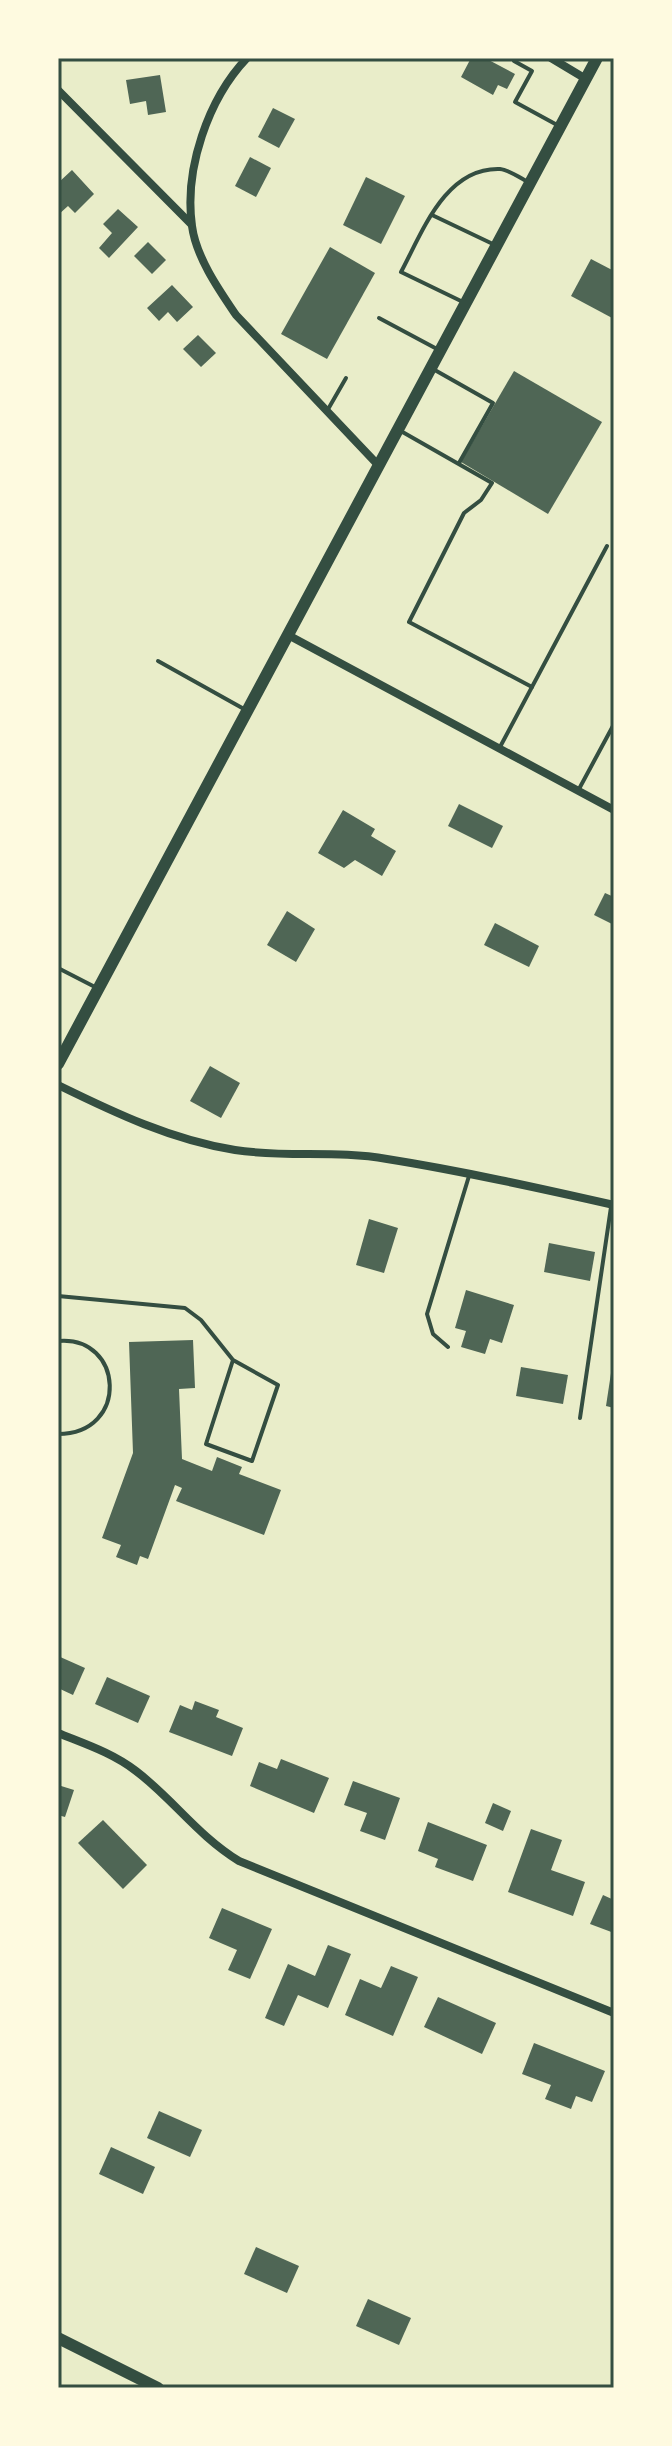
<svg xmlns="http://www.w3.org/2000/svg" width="672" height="2446" font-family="'Source Sans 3',sans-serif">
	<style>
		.building { fill: #4f6655 }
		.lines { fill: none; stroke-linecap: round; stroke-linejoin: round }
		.service { stroke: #344e41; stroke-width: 4 }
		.minor { stroke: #344e41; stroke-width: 8 }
		.primary { stroke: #344e41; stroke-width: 12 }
		.neatline { fill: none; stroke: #344e41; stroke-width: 3 }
	</style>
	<rect width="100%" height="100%" fill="#e9edc9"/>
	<g class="building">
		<path d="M471,58h14l30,16 -8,15 -9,-4 -5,10 -32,-18z"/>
		<path d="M160,75l6,37 -18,3 -2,-14 -16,3 -4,-24z"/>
		<path d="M273,108l22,11 -16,29 -21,-11z"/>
		<path d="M250,157l21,11 -15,29 -21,-11z"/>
		<path d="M72,170l22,24 -19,19 -7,-7 -10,9v-32z"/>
		<path d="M366,177l39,19 -24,48 -38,-19z"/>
		<path d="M118,209l20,18 -29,31 -10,-10 13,-15 -9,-9z"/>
		<path d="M148,242l18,18 -14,14 -18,-18z"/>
		<path d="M330,247l45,26 -48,86 -46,-25z"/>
		<path d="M591,259l23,12v48l-43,-23z"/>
		<path d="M172,285l21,22 -16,15 -9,-10 -9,9 -12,-13z"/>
		<path d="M198,335l18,18 -15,14 -18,-18z"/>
		<path d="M514,371l88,51 -54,92 -87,-52z"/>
		<path d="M459,804l44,22 -11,22 -44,-22z"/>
		<path d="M343,810l32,19 -4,7 25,15 -14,25 -27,-16 -11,8 -26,-15z"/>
		<path d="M605,893l9,4v28l-20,-10z"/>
		<path d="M287,911l28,18 -19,33 -29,-17z"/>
		<path d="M495,923l44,23 -10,21 -45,-22z"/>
		<path d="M210,1066l30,17 -19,35 -31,-17z"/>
		<path d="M369,1219l29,9 -14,45 -28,-8z"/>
		<path d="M549,1243l46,9 -5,29 -46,-9z"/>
		<path d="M466,1290l48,15 -12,38 -12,-4 -5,15 -24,-7 5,-16 -11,-3z"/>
		<path d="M193,1340l2,48 -16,1 3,70 30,12 5,-14 25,10 -3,7 42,16 -17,45 -88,-34 6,-13 -7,-3 -27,74 -8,-3 -3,9 -21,-8 5,-12 -19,-7 31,-85 -4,-111z"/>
		<path d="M521,1367l47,8 -5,29 -47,-8z"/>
		<path d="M611,1373l3,1v34l-8,-2z"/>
		<path d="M58,1656l27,12 -12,27 -15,-7z"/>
		<path d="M107,1677l43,19 -12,27 -43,-19z"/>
		<path d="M195,1701l24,9 -3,7 27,11 -11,28 -63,-24 11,-27 12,5z"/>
		<path d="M281,1759l48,19 -15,35 -64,-27 9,-24 18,7z"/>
		<path d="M353,1781l47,17 -15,42 -25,-9 7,-18 -23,-8z"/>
		<path d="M58,1785l16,5 -9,27 -7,-2z"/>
		<path d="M493,1803l18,8 -8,20 -18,-8z"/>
		<path d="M103,1820l44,45 -24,24 -45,-46z"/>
		<path d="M428,1822l59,23 -14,36 -38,-14 3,-8 -20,-8z"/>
		<path d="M531,1829l31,11 -11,30 34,12 -12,34 -65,-24z"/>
		<path d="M603,1895l11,5v33l-24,-9z"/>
		<path d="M222,1908l50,21 -22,50 -22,-9 9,-20 -28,-12z"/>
		<path d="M328,1945l23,9 -23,54 -30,-13 -14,31 -19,-8 23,-54 27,12z"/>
		<path d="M391,1966l27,11 -25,59 -48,-21 15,-36 21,9z"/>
		<path d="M438,1997l58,26 -14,31 -58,-27z"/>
		<path d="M534,2043l71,28 -13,31 -16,-6 -5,13 -26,-10 6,-14 -29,-11z"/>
		<path d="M159,2111l43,19 -12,27 -43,-19z"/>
		<path d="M111,2147l44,20 -12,27 -44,-20z"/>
		<path d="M256,2247l43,19 -12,27 -43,-19z"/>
		<path d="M368,2299l43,19 -12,27 -43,-19z"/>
	</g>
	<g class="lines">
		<g class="service">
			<path d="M516,58l-2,3 18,10 -17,31 44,24"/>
			<path d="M432,215l63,30"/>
			<path d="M463,302l-62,-30c21,-39 44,-105 99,-103 9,1 19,8 28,13"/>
			<path d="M379,318l58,31"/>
			<path d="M433,369l60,34 -34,60"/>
			<path d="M327,411l19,-33"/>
			<path d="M399,430l93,53 -11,17 -17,13 -55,109 123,65"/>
			<path d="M158,661l86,48"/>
			<path d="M500,747l107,-201"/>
			<path d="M579,789l35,-65"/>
			<path d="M58,968l37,19"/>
			<path d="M58,1296l127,12 16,12 32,40 45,25 -26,76 -46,-17 27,-84"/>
			<path d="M58,1341c66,-6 72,93 0,93"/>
			<path d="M448,1347l-15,-13 -6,-20 42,-138"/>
			<path d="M580,1418l31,-211"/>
		</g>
		<g class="minor">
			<path d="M247,58c-39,41 -63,111 -55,168 4,31 27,64 44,89l143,151"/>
			<path d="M551,58l35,21"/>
			<path d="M58,90l133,134"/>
			<path d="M288,635l326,175"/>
			<path d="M58,1085c57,28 114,55 177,65 50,8 101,0 152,9 76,12 152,29 227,46"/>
			<path d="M58,1733c27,11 55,20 78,38 37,28 61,64 103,90l375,152"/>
		</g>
		<g class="primary">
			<path d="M58,1064l539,-1006"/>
			<path d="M58,2338l100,50"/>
		</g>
	</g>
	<rect width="672" height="2446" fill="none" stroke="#fefae0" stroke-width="120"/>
	<rect x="60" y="60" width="552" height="2326" class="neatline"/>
</svg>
